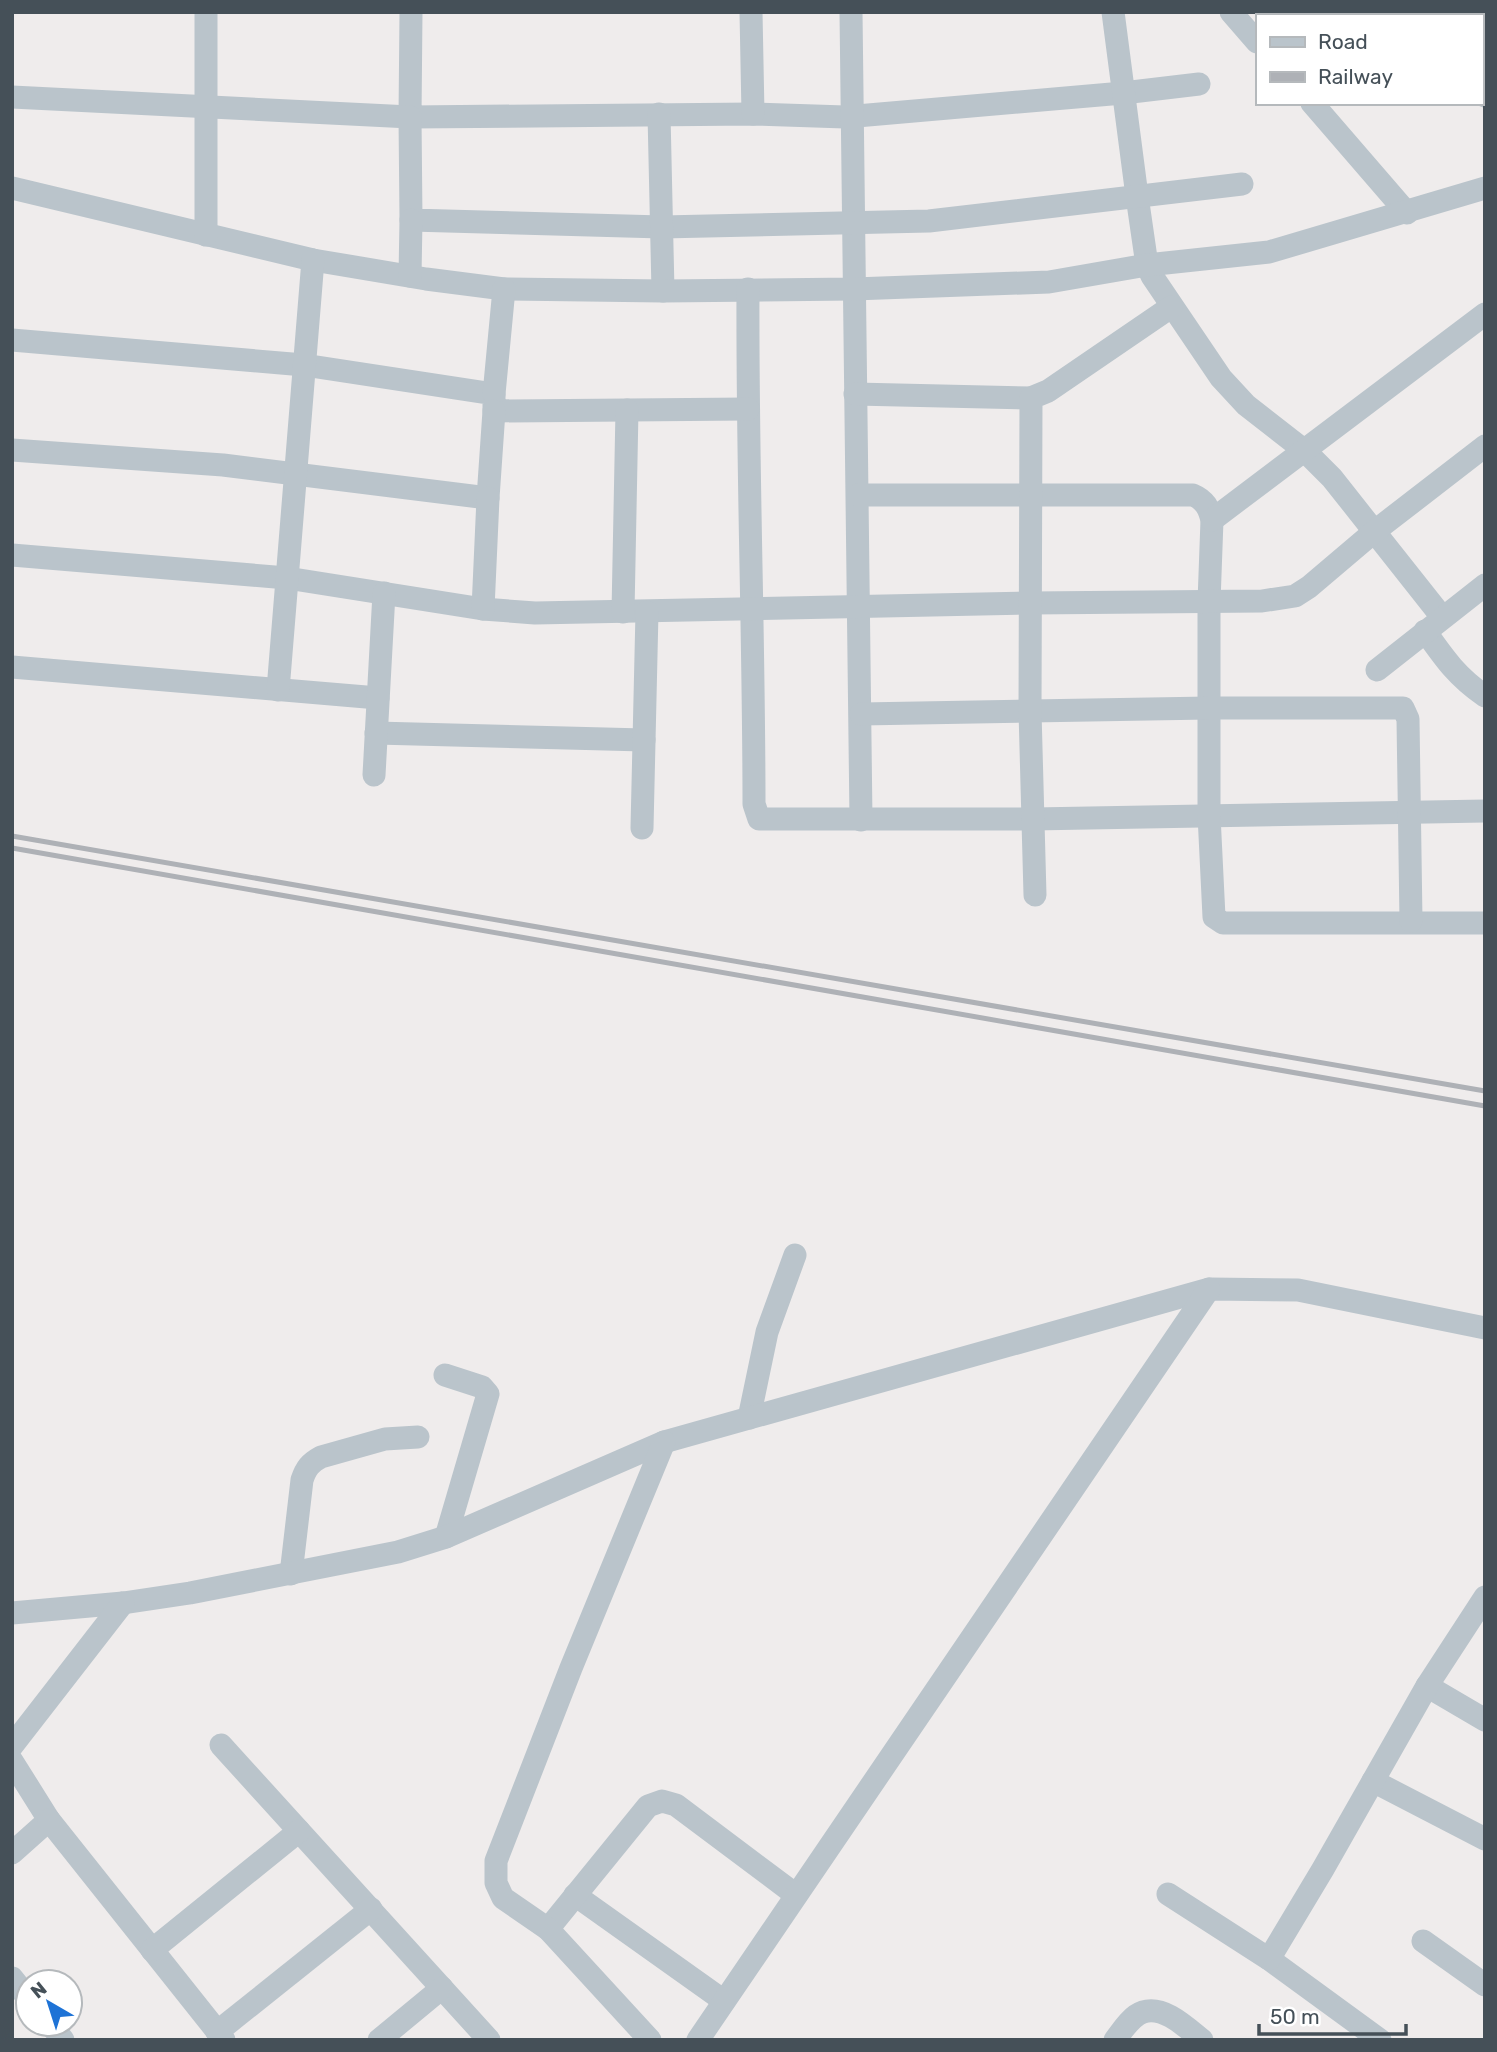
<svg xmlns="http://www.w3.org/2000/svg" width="1497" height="2052" font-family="Rubik,sans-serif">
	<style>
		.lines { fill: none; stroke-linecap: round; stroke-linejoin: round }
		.minor { stroke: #bac4cb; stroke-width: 23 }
		.rail { stroke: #aeb1b6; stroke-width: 5 }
	</style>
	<rect width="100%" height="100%" fill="#efecec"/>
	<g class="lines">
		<g class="minor">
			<path d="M411,12l-1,105 343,-3 92,3 278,-24 76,-9"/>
			<path d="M751,12l2,102"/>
			<path d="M851,12l10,808"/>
			<path d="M1113,12l24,184 10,69 5,11 69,102 25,27 59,46 27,27 110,139"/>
			<path d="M1231,12l26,30"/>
			<path d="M1377,16l2,-4"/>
			<path d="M1481,94l4,2"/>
			<path d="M12,97l398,20 1,103 251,7 267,-6 313,-37"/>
			<path d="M1312,103l95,110"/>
			<path d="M659,114l4,177"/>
			<path d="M12,188l301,72 113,19 78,10 159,2 191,-2 195,-7 98,-17 122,-13 216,-64"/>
			<path d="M206,235v-223"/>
			<path d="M410,276l1,-56"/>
			<path d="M748,289c-1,172 6,343 6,515l5,15h274l452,-8"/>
			<path d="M12,340l292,25 190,29v17l254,-2"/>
			<path d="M494,394l10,-105"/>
			<path d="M855,394l176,4"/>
			<path d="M12,450l211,15 265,33 6,-87"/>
			<path d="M858,495h335c12,5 16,13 19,25l-3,82v213l5,102 9,6h262"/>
			<path d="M1212,520l273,-206"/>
			<path d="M12,555l275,23 196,31 52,4 496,-10 231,-2 33,-5 14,-9 66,-56 110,-85"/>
			<path d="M483,609l5,-111"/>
			<path d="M623,612l4,-202"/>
			<path d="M1425,631c19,27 32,46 60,65"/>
			<path d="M12,667l366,31"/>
			<path d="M1377,670l108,-85"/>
			<path d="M278,690l35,-430"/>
			<path d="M861,714l348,-6h194l5,11 3,202"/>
			<path d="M376,733l268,7"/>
			<path d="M374,775l10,-182"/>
			<path d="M642,828l5,-216"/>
			<path d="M1035,895l-5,-184 1,-313 17,-7 123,-84"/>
			<path d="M445,1375l37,12 6,7 -42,143"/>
			<path d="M749,1418l18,-86 28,-77"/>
			<path d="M291,1574l11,-94c4,-12 8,-17 19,-23l64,-18 33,-2"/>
			<path d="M12,1613l111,-10 67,-10 208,-41 48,-15 218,-95 545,-153 89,1 187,38"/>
			<path d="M1427,1686l58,34"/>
			<path d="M221,1745l268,295"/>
			<path d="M12,1746l111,-143"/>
			<path d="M12,1761l37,59 -37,33"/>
			<path d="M1373,1781l112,58"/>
			<path d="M49,1820l175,220"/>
			<path d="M1168,1894l101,65 111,81"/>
			<path d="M575,1895l149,106"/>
			<path d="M548,1929l100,-123 14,-5 14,4 120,90"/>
			<path d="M1423,1941l62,44"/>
			<path d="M152,1950l147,-119"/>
			<path d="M1269,1959l54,-90 104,-183 58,-89"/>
			<path d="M12,1978l16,20"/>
			<path d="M50,2024l13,16"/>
			<path d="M217,2032l154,-123"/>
			<path d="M379,2040l63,-52"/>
			<path d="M650,2040l-102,-111 -45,-31 -7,-15v-22l75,-193 93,-226"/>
			<path d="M698,2040l511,-751"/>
			<path d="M1115,2040c7,-9 16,-24 28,-28 21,-7 44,16 59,28"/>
		</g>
		<g class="rail">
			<path d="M12,836l1473,255"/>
			<path d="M12,848l1473,258"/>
		</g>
	</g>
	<rect width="1497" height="2052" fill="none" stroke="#455058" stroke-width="28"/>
	<rect x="1256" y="14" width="228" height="91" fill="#ffffff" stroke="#b5b9bc" stroke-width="2"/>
	<rect x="1270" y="37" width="35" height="10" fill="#bac4cb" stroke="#b5b9bc" stroke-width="2"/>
	<text x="1318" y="49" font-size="21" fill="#455058">Road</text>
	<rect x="1270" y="72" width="35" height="10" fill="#aeb1b6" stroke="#b5b9bc" stroke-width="2"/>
	<text x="1318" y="84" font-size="21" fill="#455058">Railway</text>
	<g transform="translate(49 2003) rotate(321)"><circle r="33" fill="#ffffff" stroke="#b5b9bc" stroke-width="2"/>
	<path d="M0-5L12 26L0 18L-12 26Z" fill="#1e73d6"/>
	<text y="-10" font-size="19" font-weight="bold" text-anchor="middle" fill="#455058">N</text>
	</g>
	<path d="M1259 2024v10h147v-10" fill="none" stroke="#455058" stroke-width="3.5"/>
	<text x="1270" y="2024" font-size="21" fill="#455058" stroke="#ffffff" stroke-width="5" paint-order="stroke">50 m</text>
</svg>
